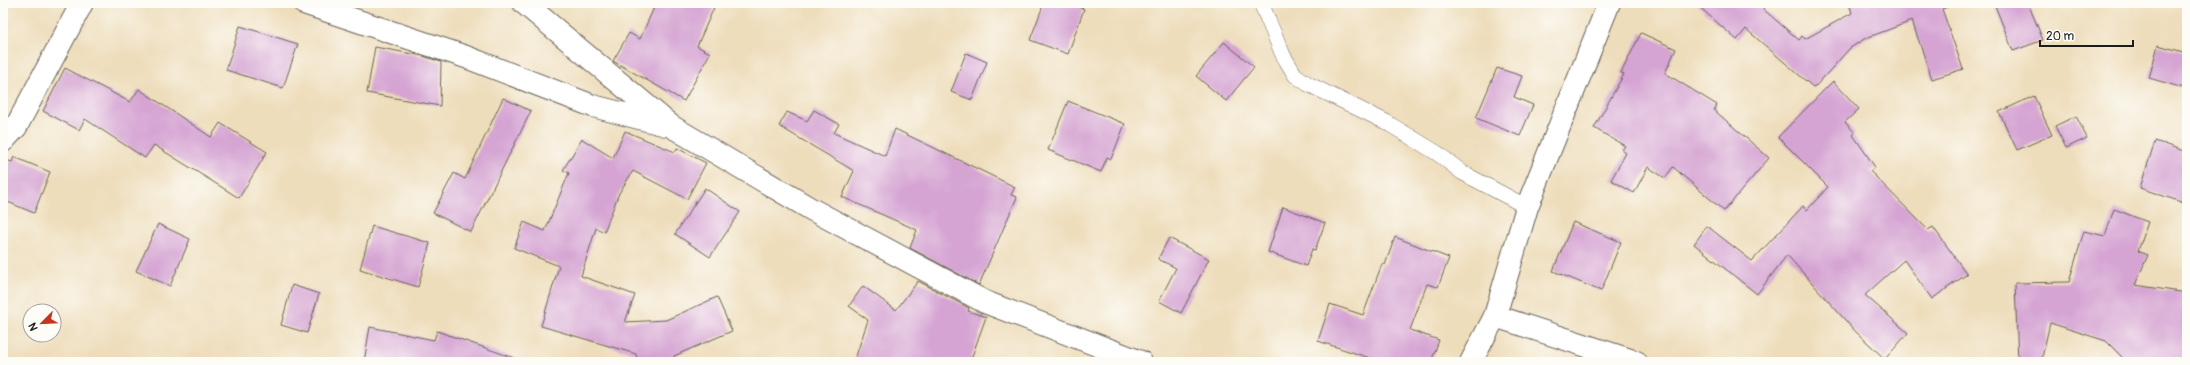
<svg xmlns="http://www.w3.org/2000/svg" width="2190" height="365" font-family="Pangolin,sans-serif">
	<style>
		.building { fill: #d5a4d3 }
		.lines { fill: none; stroke-linecap: round; stroke-linejoin: round }
		.service-casing { stroke: #666054; stroke-width: 16 }
		.minor-casing { stroke: #666054; stroke-width: 24 }
		.service { stroke: #fff; stroke-width: 15 }
		.minor { stroke: #fff; stroke-width: 22 }
	</style>
	<rect width="100%" height="100%" fill="#fdfcf7"/>
	<filter id="ink" filterUnits="userSpaceOnUse"><feTurbulence type="fractalNoise" baseFrequency=".025" numOctaves="2"/><feDisplacementMap in="SourceGraphic" scale="8" xChannelSelector="R" yChannelSelector="G"/><feConvolveMatrix kernelMatrix="1 2 1 2 8 2 1 2 1" color-interpolation-filters="sRGB"/></filter>
	<filter id="wash" filterUnits="userSpaceOnUse"><feTurbulence type="fractalNoise" baseFrequency=".012" numOctaves="4" result="noise"/><feDisplacementMap in="SourceGraphic" scale="16" xChannelSelector="R" yChannelSelector="G"/><feGaussianBlur stdDeviation="0.9" result="paint"/><feColorMatrix in="noise" values="0 0 0 0 0 0 0 0 0 0 0 0 0 0 0 0 0 1.4 0 .05"/><feComposite in="paint" operator="in"/></filter>
	<g filter="url(#wash)">
		<rect width="100%" height="100%" fill="#edb"/>
		<g id="blocks">
			<g class="building">
				<path d="M656,3h60l-19,43 13,7 -26,48 -71,-40 16,-28 11,6z"/>
				<path d="M1044,3h23l17,6 -16,45 -38,-14z"/>
				<path d="M1695,3h73l-5,6 36,31 3,-4 3,3 47,-26 -3,-10h103l1,2 -11,4 21,60 -31,10 -20,-58 -46,17 -16,10 -36,40 -68,-59 -9,11z"/>
				<path d="M1994,3h34l15,37 -30,11z"/>
				<path d="M240,26l58,18 -15,44 -57,-18z"/>
				<path d="M1641,33l35,16 -11,24 52,32 -3,5 55,48 -45,53 -51,-44 -8,11 -17,-11 -14,26 -23,-13 15,-27 -4,-3 3,-4 -31,-18 30,-54 -3,-1z"/>
				<path d="M1224,42l30,25 -28,34 -30,-25z"/>
				<path d="M2158,45l29,8v36l-38,-11z"/>
				<path d="M375,47l48,9 18,6 -1,44 -73,-13z"/>
				<path d="M966,53l21,9 -15,38 -21,-8z"/>
				<path d="M65,68l65,34 9,-13 72,48 9,-14 47,29 -28,46 -85,-53 -9,13 -60,-39 -6,11 -36,-19z"/>
				<path d="M1497,68l25,8 -8,21 19,8 -13,31 -44,-18z"/>
				<path d="M1833,81l26,28 -14,13 10,11 -2,2 22,32 -5,4 58,59 5,-3 34,47 -35,25 -28,-39 -39,35 43,38 -23,26 -30,-28 -68,-76 -30,39 -63,-50 13,-18 45,35 51,-55 4,4 21,-23 -50,-50z"/>
				<path d="M2034,96l18,39 -35,15 -18,-38z"/>
				<path d="M503,98l28,13 -60,121 -38,-19 21,-40 11,6z"/>
				<path d="M1068,101l57,23 -14,35 -4,-2 -6,15 -53,-22z"/>
				<path d="M814,110l25,14 -5,9 51,23 10,-27 120,58 -4,8 6,2 -38,88 -69,-37 7,-18 -75,-33 12,-26 -75,-45 8,-14 20,9z"/>
				<path d="M2076,116l11,22 -21,10 -11,-22z"/>
				<path d="M625,131l50,21 2,-4 29,15 -19,36 -54,-28 -14,22 -15,39 -8,-4 -15,48 54,19 -10,27 41,-2 51,-23 15,34 -58,25 1,6h-38l-1,-8 -95,-28 18,-60 -45,-18 10,-26 21,9 24,-58 -6,-3 19,-31 31,19z"/>
				<path d="M2155,141l32,11v52l-47,-16z"/>
				<path d="M14,157l36,15 -16,41 -31,-13v-41l9,3z"/>
				<path d="M705,188l35,24 -30,45 -35,-23z"/>
				<path d="M1283,207l42,16 -10,27 -3,-1 -6,17 -38,-14z"/>
				<path d="M2114,209l34,13 -10,29 10,4 -13,30 52,8v69h-60l-21,-21 -56,-18 -9,39h-23l-3,-79 54,-1 15,-51 21,5z"/>
				<path d="M1573,222l48,20 -20,49 -48,-20z"/>
				<path d="M158,224l32,15 -20,47 -34,-15z"/>
				<path d="M372,226l58,17 -12,44 -58,-18z"/>
				<path d="M1395,237l54,21 -11,29 -11,-3 -17,46 29,10 -8,22h-49l-64,-21 12,-37 33,11 19,-51 3,1z"/>
				<path d="M1169,238l40,21 -28,54 -22,-12 17,-33 -18,-9z"/>
				<path d="M918,281l51,27 -1,3 18,6 -16,45h-116l14,-42 -19,-14 14,-20 33,24z"/>
				<path d="M292,285l27,9 -12,39 -26,-8z"/>
				<path d="M370,327l64,13 3,-9 77,27v4h-150z"/>
			</g>
		</g>
	</g>
	<g filter="url(#ink)">
		<use href="#blocks" fill-opacity="0" stroke="#666054" stroke-width="1"/>
		<g class="lines">
			<g class="service-casing">
				<path id="service" d="M1261,3l22,52 12,20 13,9 78,38 51,31 26,20 64,34"/>
			</g>
			<g class="minor-casing">
				<g id="minor">
					<path d="M304,3l162,54 127,49 73,19"/>
					<path d="M524,3l147,123 140,83 174,93 156,60"/>
					<path d="M3,141l13,-14 66,-124"/>
					<path d="M1495,316l141,46"/>
					<path d="M1471,362l24,-46 32,-109 82,-204"/>
				</g>
			</g>
			<use href="#service" class="service"/>
			<use href="#minor" class="minor"/>
		</g>
	</g>
	<rect width="2190" height="365" fill="none" stroke="#fdfcf7" stroke-width="16"/>
	<g transform="translate(42 323) rotate(246)"><circle r="19" fill="#fdfcf7" stroke="#a3a29f"/>
	<path d="M0-3L7 15L0 10L-7 15Z" fill="#c8321e"/>
	<text y="-6" font-size="11" font-weight="bold" text-anchor="middle" fill="#1c1c1c">N</text>
	</g>
	<path d="M2040 40v6h93v-6" fill="none" stroke="#1c1c1c" stroke-width="2"/>
	<text x="2046" y="40" font-size="12" fill="#1c1c1c" stroke="#fdfcf7" stroke-width="3" paint-order="stroke">20 m</text>
</svg>
